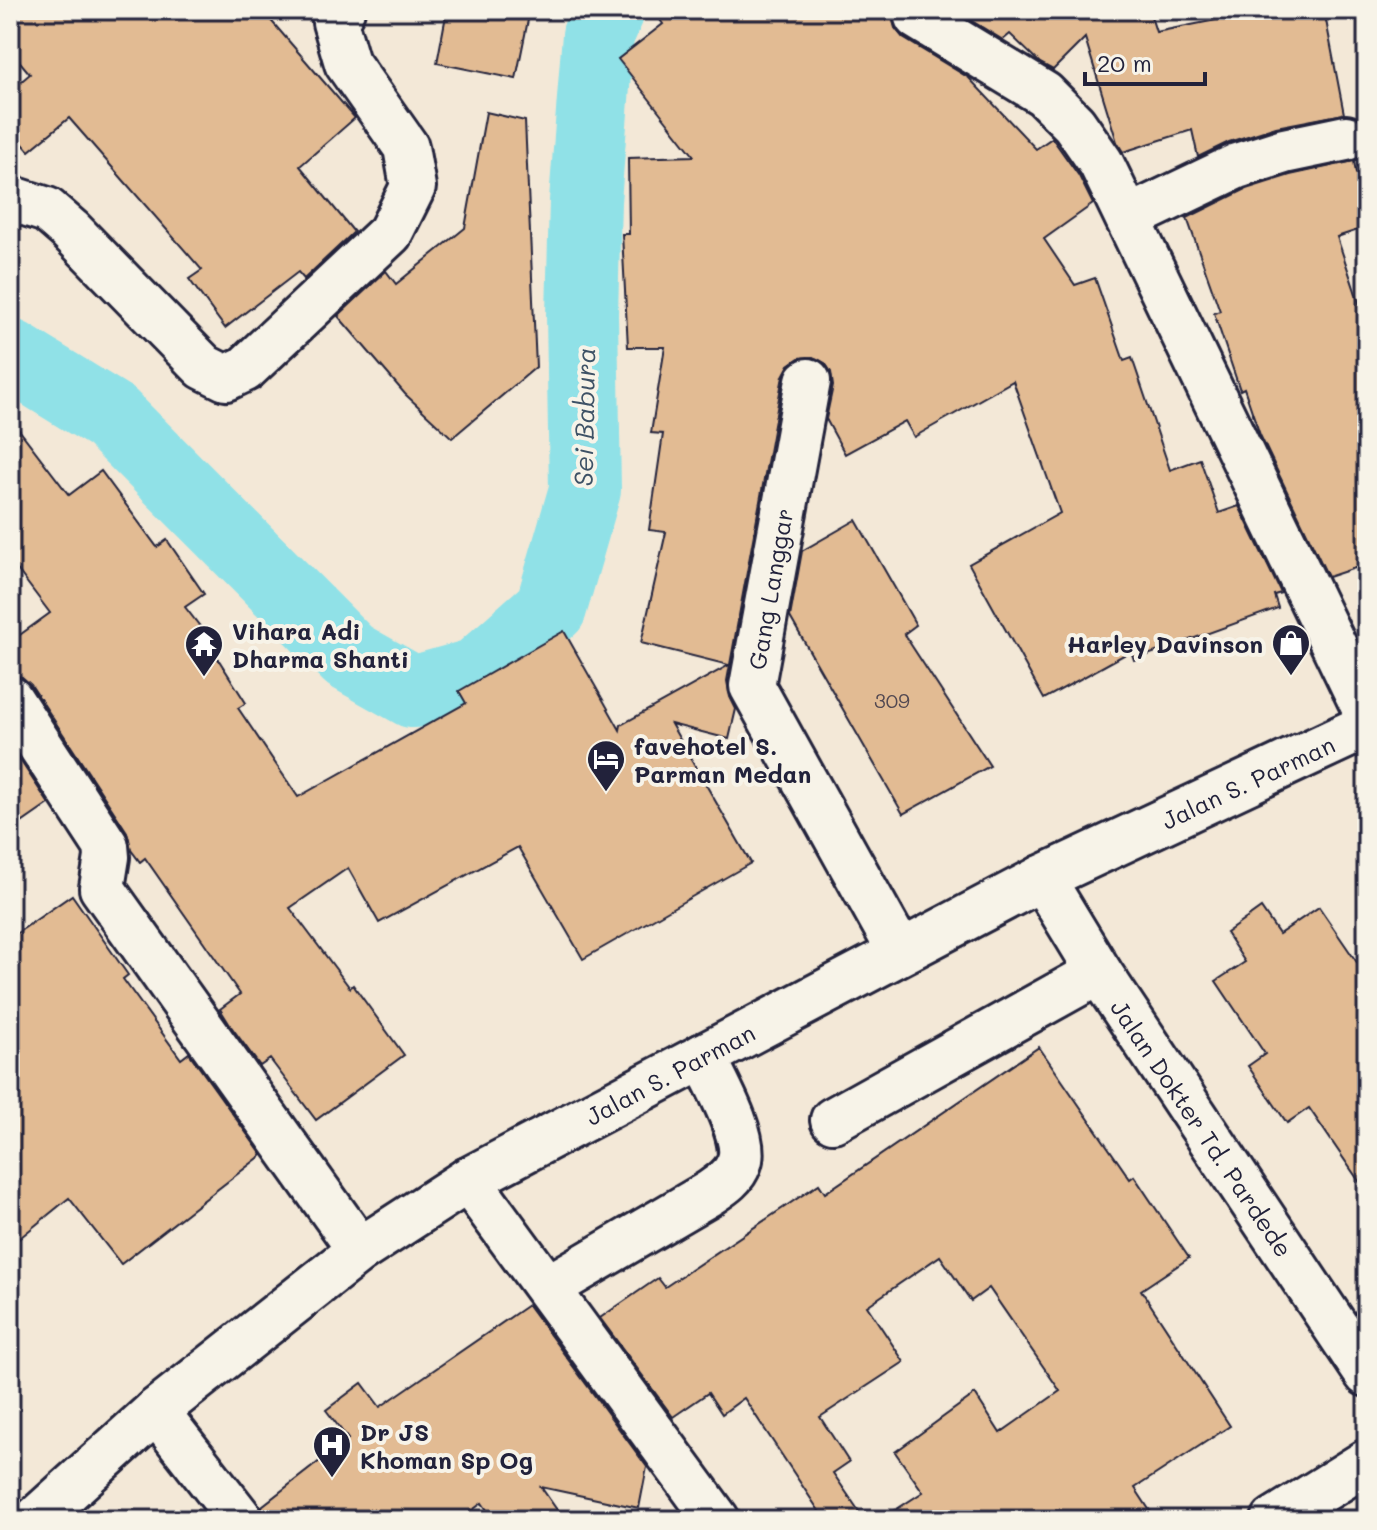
<svg xmlns="http://www.w3.org/2000/svg" width="1377" height="1530" font-family="Mali,sans-serif">
	<style>
		.lines { fill: none; stroke-linecap: round; stroke-linejoin: round }
		.river { stroke: #90e1e7; stroke-width: 72 }
		.building { fill: #e2bb93; stroke: #22223b; stroke-width: 2 }
		.minor-casing { stroke: #22223b; stroke-width: 50 }
		.major-casing { stroke: #22223b; stroke-width: 50 }
		.minor { stroke: #f7f3e8; stroke-width: 44 }
		.major { stroke: #f7f3e8; stroke-width: 44 }
		.labels { text-anchor: middle; dominant-baseline: central; stroke-width: 8; stroke-linejoin: round; paint-order: stroke }
		.number-label { font-size: 20px; fill: #524851 }
		.street-label { font-size: 24px; fill: #22223b; stroke: #f7f3e8 }
		.poi-label { font-size: 24px; font-weight: bold; fill: #22223b; stroke: #f7f3e8; text-anchor: start }
		.water-label { font-size: 26px; font-style: italic; fill: #3e5266; stroke: #f7f3e8 }
	</style>
	<rect width="100%" height="100%" fill="#f3e8d7"/>
	<filter id="ink" filterUnits="userSpaceOnUse"><feTurbulence type="fractalNoise" baseFrequency=".0125" numOctaves="2"/><feDisplacementMap in="SourceGraphic" scale="16" xChannelSelector="R" yChannelSelector="G"/><feConvolveMatrix kernelMatrix="1 2 1 2 8 2 1 2 1" color-interpolation-filters="sRGB"/></filter>
	<g filter="url(#ink)">
		<g class="lines">
			<path class="river" d="M10,355l101,62 238,239 64,36 64,-18 74,-66 34,-118 -3,-175 3,-114 13,-166 11,-25"/>
		</g>
		<g class="building">
			<path d="M10,10h252l93,108 -55,48 54,66 -50,47 -6,-7 -73,56 -36,-49 13,-9 -133,-152 -40,33 -19,-22v-38l20,-17 -20,-24z"/>
			<path d="M447,10h83l-14,69 -79,-16z"/>
			<path d="M653,10h241l-2,7 3,11 8,10 66,40 67,71 16,-11 27,38 14,28 -49,35 31,46 20,-7 29,83 8,-3 38,112 30,-11 19,54 20,-7 42,87 -7,2 4,13 -144,52 -3,-9 -87,48 -75,-135 91,-51 -47,-132 -99,56 -9,-16 -60,33 -19,-35 7,-33 -2,-14 -6,-9 -12,-6 -14,1 -10,7 -6,11 -56,305 3,16 6,12 -7,30 -58,-15 80,139 -168,96 -65,-112 -139,76 -31,-55 -58,40 60,80 3,-3 51,70 -88,65 -46,-61 -10,7 -30,-41 -10,-16 20,-15 -95,-136 -5,4 -9,-12 -4,-18 -96,-147 -9,-8 -12,-3v-32l40,-29 -40,-53v-142l59,77 32,-24 56,76 10,-7 37,54 -19,13 34,44 -4,3 31,49 -8,5 60,89 168,-94 -7,-12 105,-60 56,99 1,-5 108,-60 -88,-22 25,-111 -17,-2 14,-96 -12,-1 14,-86h-37l-6,-113h7l-1,-76 66,-2 -76,-97 45,-35z"/>
			<path d="M954,10h195l7,22 75,-15 -1,-7h94l20,104 -68,13 -47,15 -31,15 -6,-27 -69,22 -6,-10 -32,-104 -32,32 -13,-7 -30,-29 -7,6z"/>
			<path d="M486,112l39,9 11,246 -84,71 -47,-44 -67,-78 48,-45 10,13 69,-56z"/>
			<path d="M1354,161l2,12 11,-4v58l-30,10 30,90v237l-39,13 -68,-142 -16,-47 -4,2 -26,-77 6,-2 -33,-93 59,-29 44,-14z"/>
			<path d="M856,520l60,105 -12,9 86,132 -87,48 -113,-197 12,-66z"/>
			<path d="M10,745l39,59 -39,27z"/>
			<path d="M72,895l56,80 -5,4 58,80 8,-6 73,102 -141,109 -52,-66 -59,48v-308z"/>
			<path d="M1319,907l48,70v216l-58,-85 -22,15 -39,-57 17,-12 -49,-73 29,-19 -19,-29 35,-25 18,26z"/>
			<path d="M1039,1047l91,132 4,-3 55,82 -48,32 89,136 -95,62 21,32h-276l43,-28 -28,-40 80,-58 25,39 60,-42 -71,-103 -18,13 -31,-45 -73,50 37,56 -84,55 29,45 -16,11 32,47h-40l-81,-122 -22,16 -14,-21 -35,24 -73,-99 58,-40 7,9 154,-103 6,9z"/>
			<path d="M528,1305l119,162 -8,41 -98,-21 23,33h-70l-12,-17 -23,17h-194l-3,-14 86,-67 -22,-29 36,-27 18,24z"/>
		</g>
		<g class="lines">
			<g class="minor-casing">
				<g id="minor">
					<path d="M917,17l127,77 30,30 27,39 266,551"/>
					<path d="M10,198l37,12 23,20 134,137 22,11 19,-9 145,-136 23,-46 -7,-40 -59,-84 -12,-41 7,-12"/>
					<path d="M1128,218l109,-52 47,-15 62,-13"/>
					<path d="M808,381l-56,305 148,266"/>
					<path d="M10,699l96,147 1,11 -5,31 258,362"/>
					<path d="M1042,878l57,94 268,402"/>
					<path d="M833,1120l266,-148"/>
					<path d="M468,1180l249,340"/>
					<path d="M549,1287l159,-93c12,-8 26,-16 31,-31 10,-24 -25,-84 -36,-107"/>
					<path d="M156,1411l85,109"/>
					<path d="M1274,1520l93,-58"/>
				</g>
			</g>
			<g class="major-casing">
				<path id="major" d="M35,1520l121,-109 204,-161 108,-70 574,-302 325,-152"/>
			</g>
			<use href="#minor" class="minor"/>
			<use href="#major" class="major"/>
		</g>
	</g>
	<defs>
		<g id="shop-pin" transform="scale(2)"><path d="M0 17L-7.5 6A9.5 9.5 0 1 1 7.5 6Z" fill="#22223b" stroke="#f7f3e8"/><path d="M-5-2.5h2.3a2.7 3.5 0 0 1 5.4 0H5L5.5 6h-11ZM-1.5-2.5h3a1.5 2.3 0 0 0-3 0Z" fill="#fff"/></g>
		<g id="temple-pin" transform="scale(2)"><path d="M0 17L-7.5 6A9.5 9.5 0 1 1 7.5 6Z" fill="#22223b" stroke="#f7f3e8"/><path d="M0-6L5-2H3V0L6.5 2.5H4V6H1.5V3h-3V6H-4V2.5H-6.5L-3 0V-2H-5Z" fill="#fff"/></g>
		<g id="hotel-pin" transform="scale(2)"><path d="M0 17L-7.5 6A9.5 9.5 0 1 1 7.5 6Z" fill="#22223b" stroke="#f7f3e8"/><path d="M-6-4.5h1.5V1H6V5H4.5V3h-9V5H-6ZM-4 0a1.8 1.8 0 1 1 3.6 0ZM.5 0V-2.5h3Q6-2.5 6 0Z" fill="#fff"/></g>
		<g id="hospital-pin" transform="scale(2)"><path d="M0 17L-7.5 6A9.5 9.5 0 1 1 7.5 6Z" fill="#22223b" stroke="#f7f3e8"/><path d="M-5-5h3v3.5h4V-5h3V5h-3V1.5h-4V5h-3Z" fill="#fff"/></g>
	</defs>
	<g fill-rule="evenodd">
		<use href="#shop-pin" x="1291" y="643"/>
		<use href="#temple-pin" x="204" y="644"/>
		<use href="#hotel-pin" x="606" y="759"/>
		<use href="#hospital-pin" x="332" y="1445"/>
	</g>
	<g class="labels">
		<g class="number-label">
			<text x="892" y="700">309</text>
		</g>
		<g class="street-label">
			<text transform="translate(770 589) rotate(-80)">Gang Langgar</text>
			<text transform="translate(1248 782) rotate(-25)">Jalan S. Parman</text>
			<text transform="translate(670 1074) rotate(-28)">Jalan S. Parman</text>
			<text transform="translate(1202 1128) rotate(56)">Jalan Dokter Td. Pardede</text>
		</g>
		<g class="poi-label">
			<text x="232" y="630">Vihara Adi<tspan x="232" dy="28">Dharma Shanti</tspan></text>
			<text x="1263" y="643" text-anchor="end">Harley Davinson</text>
			<text x="634" y="745">favehotel S.<tspan x="634" dy="28">Parman Medan</tspan></text>
			<text x="360" y="1431">Dr JS<tspan x="360" dy="28">Khoman Sp Og</tspan></text>
		</g>
		<g class="water-label">
			<text transform="translate(584 417) rotate(-89)">Sei Babura</text>
		</g>
	</g>
	<rect width="1377" height="1530" fill="none" stroke="#f7f3e8" stroke-width="40"/>
	<rect x="20" y="20" width="1337" height="1490" fill="none" stroke="#22223b" stroke-width="3" filter="url(#ink)"/>
	<path d="M1085 72v12h120v-12" fill="none" stroke="#22223b" stroke-width="4"/>
	<text x="1097" y="72" font-size="24" fill="#22223b" stroke="#f7f3e8" stroke-width="6" paint-order="stroke">20 m</text>
</svg>
